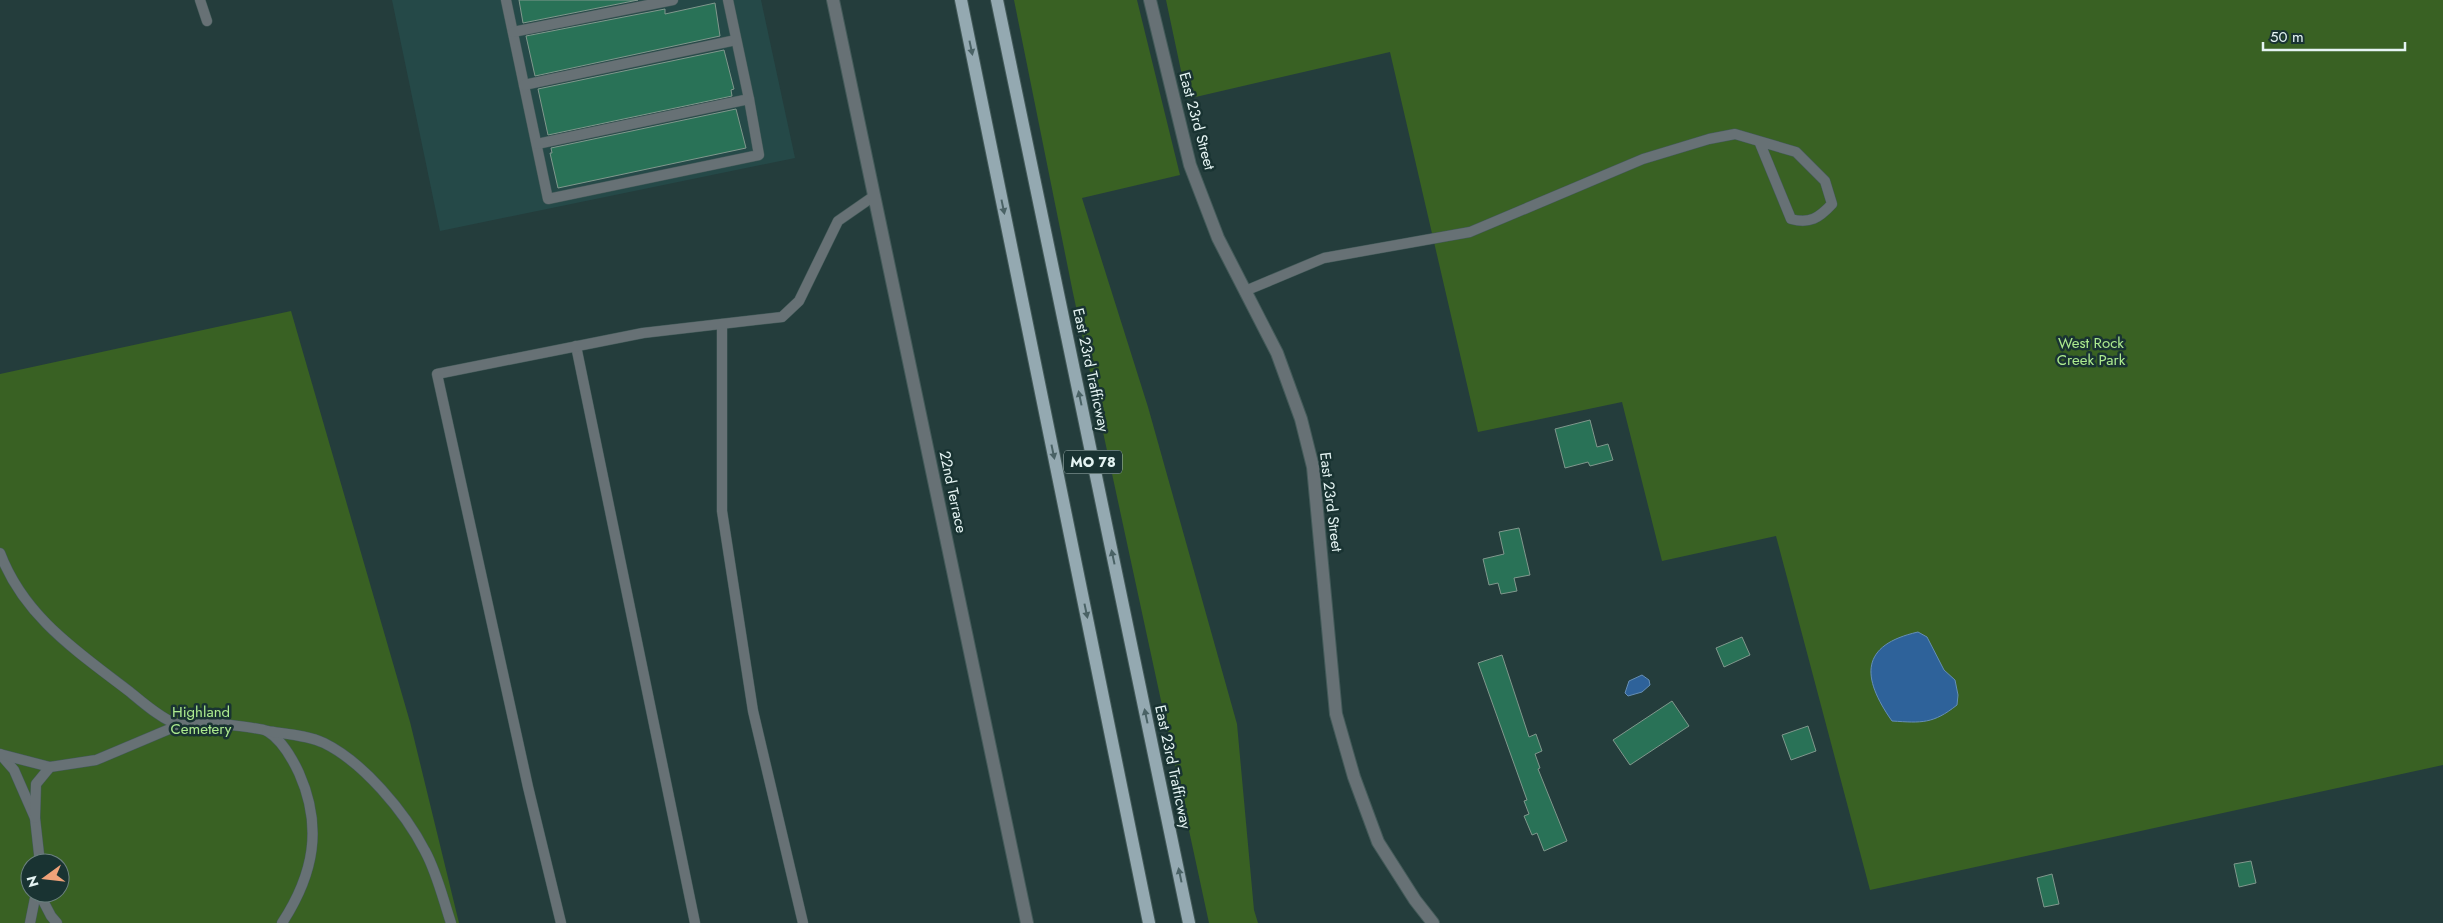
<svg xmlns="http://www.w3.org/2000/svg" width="2443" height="923" font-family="Jost,sans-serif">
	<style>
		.built { fill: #254948 }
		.green { fill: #396123; fill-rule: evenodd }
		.water { fill: #2e629a; stroke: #658eb5 }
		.building { fill: #297257; stroke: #80988d }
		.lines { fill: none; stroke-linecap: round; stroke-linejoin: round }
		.service-casing { stroke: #435a59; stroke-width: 11 }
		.minor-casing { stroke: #435a59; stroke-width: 14 }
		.primary-casing { stroke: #435a59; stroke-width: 14 }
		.service { stroke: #677175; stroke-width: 10 }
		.minor { stroke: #677175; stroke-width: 12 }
		.primary { stroke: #94a9b1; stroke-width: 12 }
		.oneway { fill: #4a6265 }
		.labels { text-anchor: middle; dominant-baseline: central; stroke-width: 5; stroke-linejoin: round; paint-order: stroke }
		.shield { fill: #193332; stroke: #a8bab9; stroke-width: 1 }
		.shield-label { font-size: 14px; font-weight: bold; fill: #e5f4f3 }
		.street-label { font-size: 15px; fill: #e5f4f3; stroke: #193332 }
		.park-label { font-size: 15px; fill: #adeb8f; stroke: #193332 }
	</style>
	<rect width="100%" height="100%" fill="#243d3c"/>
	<path class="built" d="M392,0h369l34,158 -355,73z"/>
	<g class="green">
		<path d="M1014,0h123l43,175 -98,23 66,209 89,317 17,186 4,13h-49l-136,-630z"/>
		<path d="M1166,0h1277v765l-573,125 -94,-354 -114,25 -40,-159 -144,30 -88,-380 -203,47z"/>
		<path d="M291,311l119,411 49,201h-459v-549zM30,863h30v30h-30z"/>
	</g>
	<g class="water">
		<path d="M1918,632l9,5 17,33 11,10 3,15 -1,10c-24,19 -35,18 -65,16 -31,-44 -32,-76 26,-89z"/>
		<path d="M1642,675l7,5 1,5 -8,7 -14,4 -3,-3 4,-12z"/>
	</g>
	<g class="building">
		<path d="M519,0h119l-115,23z"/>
		<path d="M715,3l5,33 -185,40 -9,-40 139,-27v5z"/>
		<path d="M724,50l10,39 -3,1 1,6 -184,39 -10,-46z"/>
		<path d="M736,109l10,39 -188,40 -8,-35h2l-1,-5z"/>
		<path d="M1590,420l7,27 11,-3 5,16 -23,6 -2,-4 -23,6 -10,-39z"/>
		<path d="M1519,528l11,47 -16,3 3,13 -16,3 -3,-11 -9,2 -6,-26 21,-5 -5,-22z"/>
		<path d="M1742,637l8,18 -26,12 -8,-19z"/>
		<path d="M1502,655l27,82 7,-3 6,17 -7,3 5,14 -2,1 29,72 -23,10 -7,-18 -5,2 -8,-19 5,-2 -5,-13 3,-1 -49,-137z"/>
		<path d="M1672,701l17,25 -59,39 -17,-25z"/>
		<path d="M1808,726l8,25 -25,9 -9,-25z"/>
		<path d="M2251,861l5,22 -17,4 -5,-23z"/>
		<path d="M2052,874l7,30 -15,3 -7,-29z"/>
	</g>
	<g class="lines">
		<g class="service-casing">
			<g id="service">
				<path d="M200,0l7,21"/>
				<path d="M506,0l42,199 211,-44 -10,-56"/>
				<path d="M513,32l160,-32"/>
				<path d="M524,85l212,-45"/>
				<path d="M537,144l212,-45 -21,-99"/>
				<path d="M1245,291l79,-33 146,-26 173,-73 66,-20 26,-5 61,18 29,29 7,23c-13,14 -22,20 -41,15l-32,-78"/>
				<path d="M722,324v187l31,200 50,212"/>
				<path d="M576,346l119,577"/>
				<path d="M0,553c24,64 78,99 130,139 12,10 36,31 51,33 7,0 15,-3 22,-3 10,1 58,6 64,9 15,9 25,27 32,42 24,54 15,101 -17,150"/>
				<path d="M267,731c18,3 40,4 57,12 39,19 81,69 101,108 12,22 18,48 26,72"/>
				<path d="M0,754l14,16 21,48 5,45"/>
				<path d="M0,754l50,13"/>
				<path d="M35,818l1,-34 14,-17 46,-7 83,-35"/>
				<path d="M39,893l12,23 6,7"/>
				<path d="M30,923l6,-30"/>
				<path d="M561,923l-33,-136 -91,-413 206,-41 139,-16 17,-16 39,-80 36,-25"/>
			</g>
		</g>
		<g class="minor-casing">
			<g id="minor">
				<path d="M833,0l194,923"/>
				<path d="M1150,0l40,165 28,73 59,115 24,66 12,48 23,247 18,63 24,65 37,58 18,23"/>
			</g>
		</g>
		<g class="primary-casing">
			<g id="primary">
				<path d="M961,0l188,923"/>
				<path d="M997,0l192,923"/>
			</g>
		</g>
		<use href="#service" class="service"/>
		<use href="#minor" class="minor"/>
		<use href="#primary" class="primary"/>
	</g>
	<defs><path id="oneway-solid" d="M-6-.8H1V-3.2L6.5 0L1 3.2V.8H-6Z" transform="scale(1.25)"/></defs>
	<g class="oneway">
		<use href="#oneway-solid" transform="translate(971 48) rotate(78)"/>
		<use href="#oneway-solid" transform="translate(1003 207) rotate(78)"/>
		<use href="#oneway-solid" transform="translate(1080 398) rotate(-102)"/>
		<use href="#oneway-solid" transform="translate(1053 452) rotate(78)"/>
		<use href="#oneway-solid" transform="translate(1113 557) rotate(-102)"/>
		<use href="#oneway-solid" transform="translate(1086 611) rotate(78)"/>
		<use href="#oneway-solid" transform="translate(1146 716) rotate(-102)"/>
		<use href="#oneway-solid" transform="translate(1180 875) rotate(-102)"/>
	</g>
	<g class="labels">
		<rect class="shield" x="1064" y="450.5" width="58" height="23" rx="4"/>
		<g class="shield-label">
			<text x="1093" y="462">MO 78</text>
		</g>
		<g class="street-label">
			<text transform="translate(1197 121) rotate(75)">East 23rd Street</text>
			<text transform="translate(1091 370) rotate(78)">East 23rd Trafficway</text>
			<text transform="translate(953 492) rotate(78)">22nd Terrace</text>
			<text transform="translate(1331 502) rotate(83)">East 23rd Street</text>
			<text transform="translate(1173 767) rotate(78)">East 23rd Trafficway</text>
		</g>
		<g class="park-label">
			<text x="2091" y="343">West Rock<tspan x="2091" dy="17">Creek Park</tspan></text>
			<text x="201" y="712">Highland<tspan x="201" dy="17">Cemetery</tspan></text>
		</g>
	</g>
	<g transform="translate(45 878) rotate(255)"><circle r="24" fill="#193332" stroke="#6b807f"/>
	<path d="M0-4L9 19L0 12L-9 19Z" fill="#f0a279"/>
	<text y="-8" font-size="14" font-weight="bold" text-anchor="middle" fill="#e5f4f3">N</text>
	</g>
	<path d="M2263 42v8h142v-8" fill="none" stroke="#e5f4f3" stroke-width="2.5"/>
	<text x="2270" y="42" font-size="15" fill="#e5f4f3" stroke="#193332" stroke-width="4" paint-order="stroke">50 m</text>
</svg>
